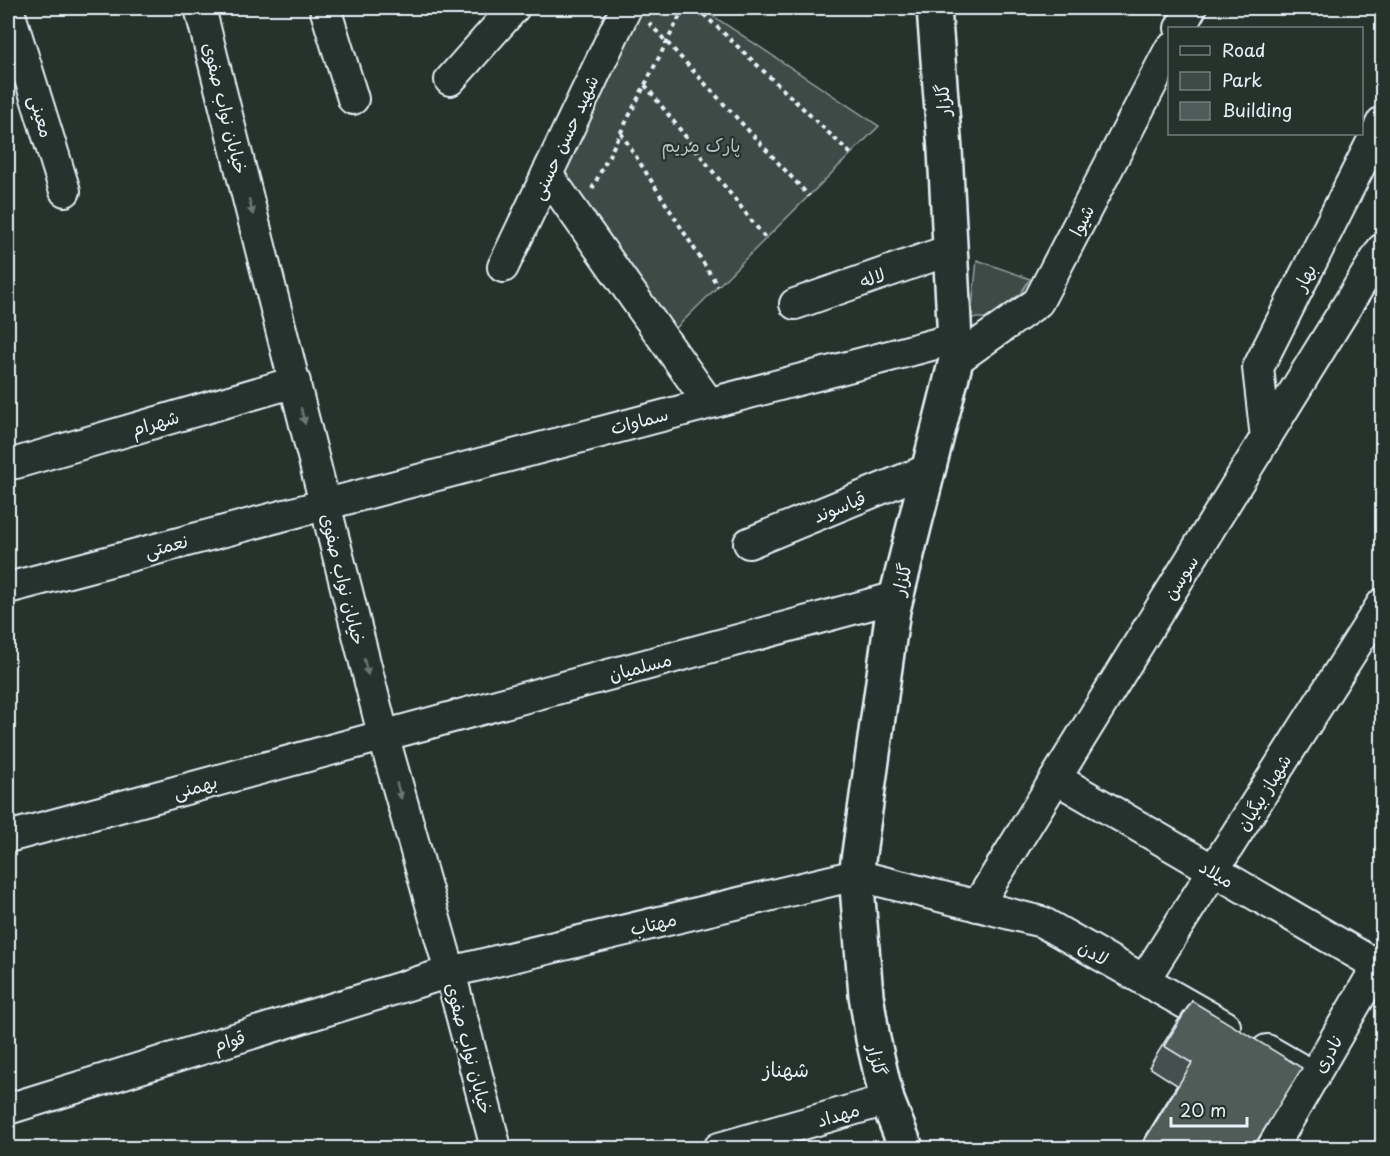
<svg xmlns="http://www.w3.org/2000/svg" width="1390" height="1156" font-family="'Playpen Sans','Playpen Sans Arabic',sans-serif">
	<style>
		.green { fill: #3e4b47; stroke: #939ea0; stroke-width: 1.5 }
		.lines { fill: none; stroke-linecap: round; stroke-linejoin: round }
		.minor-casing { stroke: #e8f1f8; stroke-width: 34 }
		.major-casing { stroke: #e8f1f8; stroke-width: 38 }
		.path { stroke: #e8f1f8; stroke-width: 4; stroke-dasharray: 4.5 4.5; stroke-linecap: butt }
		.minor { stroke: #26332d; stroke-width: 30 }
		.major { stroke: #26332d; stroke-width: 33 }
		.wall { fill: #454f4d; stroke: #e8f1f8; stroke-width: 1.5 }
		.building { fill: #505c59; stroke: #e8f1f8; stroke-width: 1.5 }
		.oneway { fill: #6a7674 }
		.labels { text-anchor: middle; dominant-baseline: central; stroke-width: 4.5; stroke-linejoin: round; paint-order: stroke }
		.street-label { font-size: 18px; fill: #e8f1f8; stroke: #26332d }
		.park-label { font-size: 18px; fill: #b5bfc3; stroke: #26332d }
		.neighbourhood-label { font-size: 20px; fill: #e8f1f8; stroke: #26332d }
	</style>
	<rect width="100%" height="100%" fill="#26332d"/>
	<filter id="ink" filterUnits="userSpaceOnUse"><feTurbulence type="fractalNoise" baseFrequency=".0167" numOctaves="2"/><feDisplacementMap in="SourceGraphic" scale="12" xChannelSelector="R" yChannelSelector="G"/><feConvolveMatrix kernelMatrix="1 2 1 2 8 2 1 2 1" color-interpolation-filters="sRGB"/></filter>
	<g filter="url(#ink)">
		<g class="green">
			<path d="M638,8h63l178,118 -205,204 -110,-156z"/>
			<path d="M977,260l53,19 -15,23 -24,16h-20z"/>
		</g>
		<g class="lines">
			<g class="minor-casing">
				<g id="minor">
					<path d="M8,8l57,183"/>
					<path d="M200,8l183,726 67,238 46,176"/>
					<path d="M325,8l28,91"/>
					<path d="M1180,28l11,-20"/>
					<path d="M450,80l64,-72"/>
					<path d="M547,174l161,228"/>
					<path d="M503,267l123,-259"/>
					<path d="M795,304l155,-54"/>
					<path d="M956,360l82,-58 132,-253"/>
					<path d="M1266,438l-8,-70 124,-246"/>
					<path d="M16,463l279,-81"/>
					<path d="M749,543l180,-74"/>
					<path d="M8,588l946,-249"/>
					<path d="M1057,779l321,187"/>
					<path d="M8,837l889,-240"/>
					<path d="M977,906l405,-657"/>
					<path d="M1144,980l238,-376"/>
					<path d="M1267,1050l47,27"/>
					<path d="M8,1109l442,-137 406,-97 186,47 183,104"/>
					<path d="M719,1148l168,-48"/>
					<path d="M1272,1148l110,-190"/>
				</g>
			</g>
			<g class="major-casing">
				<path id="major" d="M906,1148l-19,-48 -14,-61 -7,-44 -10,-120 37,-265 63,-250 -11,-210 -11,-142"/>
			</g>
			<g class="path">
				<path d="M697,8l154,146"/>
				<path d="M649,23l160,173"/>
				<path d="M645,85l121,154"/>
				<path d="M621,133l97,153"/>
				<path d="M592,189l92,-181"/>
			</g>
			<use href="#minor" class="minor"/>
			<use href="#major" class="major"/>
		</g>
		<path class="wall" d="M1192,1001l60,148h-114l39,-64 -28,-18 28,-45z"/>
		<path class="building" d="M1192,1001l110,67 -50,81h-113l53,-86 -28,-17z"/>
		<defs><path id="oneway-solid" d="M-6-.8H1V-3.2L6.5 0L1 3.2V.8H-6Z" transform="scale(1.5)"/></defs>
		<g class="oneway">
			<use href="#oneway-solid" transform="translate(251 207) rotate(76)"/>
			<use href="#oneway-solid" transform="translate(303 416) rotate(76)"/>
			<use href="#oneway-solid" transform="translate(366 667) rotate(76)"/>
			<use href="#oneway-solid" transform="translate(399 791) rotate(74)"/>
		</g>
	</g>
	<g class="labels">
		<g class="street-label">
			<text transform="translate(942 100) rotate(-94)">گلزار</text>
			<text transform="translate(226 108) rotate(76)">خیابان نواب صفوی</text>
			<text transform="translate(42 116) rotate(73)">معینی</text>
			<text transform="translate(564 137) rotate(-65)">شهید حسن حسنی</text>
			<text transform="translate(1081 220) rotate(-63)">شیوا</text>
			<text transform="translate(872 277) rotate(-19)">لاله</text>
			<text transform="translate(1304 277) rotate(-63)">بهار</text>
			<text transform="translate(639 420) rotate(-15)">سماوات</text>
			<text transform="translate(155 422) rotate(-16)">شهرام</text>
			<text transform="translate(839 506) rotate(-22)">قیاسوند</text>
			<text transform="translate(166 545) rotate(-15)">نعمتی</text>
			<text transform="translate(1180 577) rotate(-58)">سوسن</text>
			<text transform="translate(344 579) rotate(76)">خیابان نواب صفوی</text>
			<text transform="translate(901 579) rotate(-76)">گلزار</text>
			<text transform="translate(640 666) rotate(-15)">مسلمیان</text>
			<text transform="translate(195 786) rotate(-15)">بهمنی</text>
			<text transform="translate(1263 792) rotate(-58)">شهباز بیگیان</text>
			<text transform="translate(1217 873) rotate(30)">میلاد</text>
			<text transform="translate(653 923) rotate(-13)">مهتاب</text>
			<text transform="translate(1094 952) rotate(30)">لادن</text>
			<text transform="translate(229 1040) rotate(-17)">قوام</text>
			<text transform="translate(470 1048) rotate(75)">خیابان نواب صفوی</text>
			<text transform="translate(1327 1053) rotate(-60)">نادری</text>
			<text transform="translate(878 1060) rotate(77)">گلزار</text>
			<text transform="translate(838 1114) rotate(-16)">مهداد</text>
		</g>
		<g class="park-label">
			<text x="701" y="144">پارک مریم</text>
		</g>
		<g class="neighbourhood-label">
			<text x="786" y="1069">شهناز</text>
		</g>
	</g>
	<rect width="1390" height="1156" fill="none" stroke="#26332d" stroke-width="30"/>
	<rect x="15" y="15" width="1360" height="1126" fill="none" stroke="#e8f1f8" stroke-width="2" filter="url(#ink)"/>
	<rect x="1168" y="27" width="195" height="108" fill="#26332d" stroke="#747f7e" stroke-width="1.5"/>
	<rect x="1180" y="46" width="30" height="9" fill="#26332d" stroke="#747f7e" stroke-width="1.5"/>
	<text x="1222" y="57" font-size="18" fill="#e8f1f8">Road</text>
	<rect x="1180" y="72" width="30" height="18" fill="#3e4b47" stroke="#747f7e" stroke-width="1.5"/>
	<text x="1222" y="87" font-size="18" fill="#e8f1f8">Park</text>
	<rect x="1180" y="102" width="30" height="18" fill="#505c59" stroke="#747f7e" stroke-width="1.5"/>
	<text x="1222" y="117" font-size="18" fill="#e8f1f8">Building</text>
	<path d="M1171 1117v9h76v-9" fill="none" stroke="#e8f1f8" stroke-width="3"/>
	<text x="1180" y="1117" font-size="18" fill="#e8f1f8" stroke="#26332d" stroke-width="4.5" paint-order="stroke">20 m</text>
</svg>
